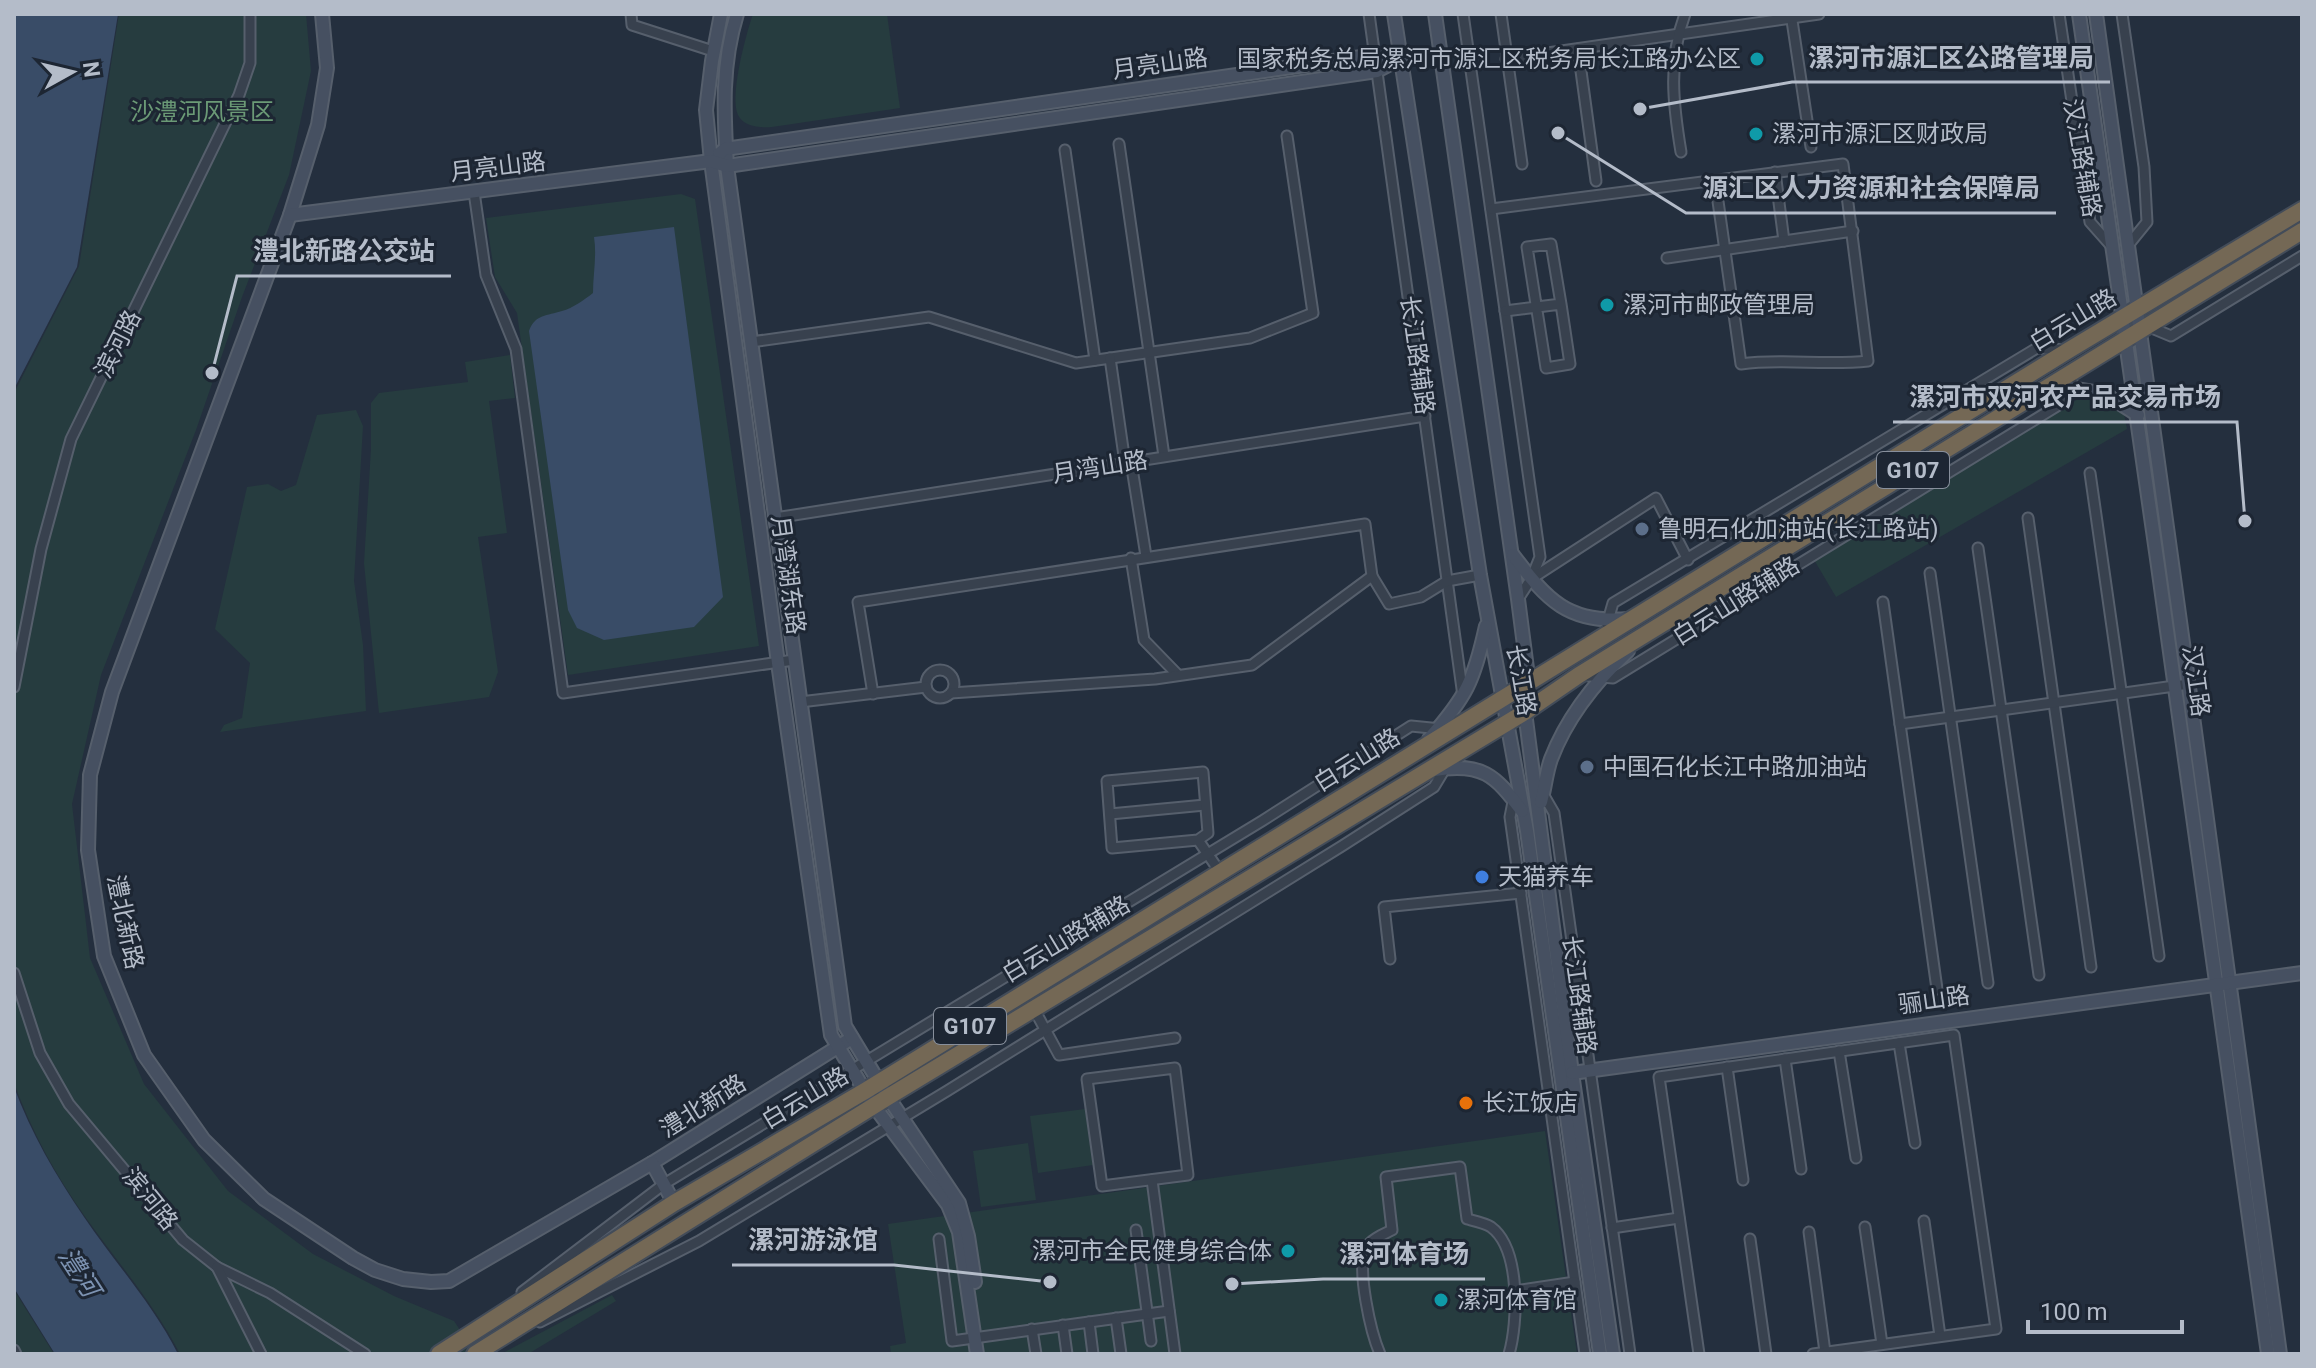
<svg xmlns="http://www.w3.org/2000/svg" width="2316" height="1368" font-family="Roboto,'Noto Sans SC',sans-serif">
	<style>
		.green { fill: #263c3f }
		.water { fill: #394c67 }
		.lines { fill: none; stroke-linecap: round; stroke-linejoin: round }
		.street-casing { stroke: #565f6c; stroke-width: 13 }
		.secondary-casing { stroke: #565f6c; stroke-width: 16 }
		.highway-casing { stroke: #434c59; stroke-width: 20 }
		.street { stroke: #38414e; stroke-width: 9 }
		.secondary { stroke: #465061; stroke-width: 12 }
		.highway { stroke: #746855; stroke-width: 16 }
		.culture-dot { fill: #0f9aa8; stroke: #1d2633; stroke-width: 3 }
		.service-dot { fill: #5c6f8a; stroke: #1d2633; stroke-width: 3 }
		.shop-dot { fill: #3f7fe0; stroke: #1d2633; stroke-width: 3 }
		.food-dot { fill: #e8710a; stroke: #1d2633; stroke-width: 3 }
		.labels { text-anchor: middle; dominant-baseline: central; stroke-width: 6; stroke-linejoin: round; paint-order: stroke }
		.shield { fill: #1d2633; stroke: #878f9c; stroke-width: 2 }
		.shield-label { font-size: 22px; font-weight: bold; fill: #b4bcc9 }
		.poi-label { font-size: 24px; fill: #b4bcc9; stroke: #1d2633; text-anchor: start }
		.street-label { font-size: 24px; fill: #b4bcc9; stroke: #1d2633 }
		.park-label { font-size: 24px; fill: #6b9a76; stroke: #1d2633 }
		.water-label { font-size: 26px; font-style: italic; fill: #7c92b1; stroke: #1d2633 }
		.leader { fill: none; stroke: #b4bcc9; stroke-width: 3 }
		.callout-dot { fill: #b4bcc9; stroke: #1d2633; stroke-width: 3 }
		.callout-label { font-size: 26px; text-anchor: middle; font-weight: bold; fill: #b4bcc9; stroke: #1d2633; stroke-width: 6; stroke-linejoin: round; paint-order: stroke }
	</style>
	<rect width="100%" height="100%" fill="#242f3e"/>
	<g class="green">
		<path d="M119,14h187l5,57 -22,104 -47,122 -46,133 -95,245 -29,129 18,154 54,126 84,107 85,63 81,42 60,25 22,33h-296c-25,-49 -62,-91 -94,-136 -30,-42 -55,-88 -72,-135v-690l65,-127z"/>
		<path d="M753,14h134l13,94 -128,19c-12,1 -28,0 -34,-12 -9,-19 8,-81 15,-101z"/>
		<path d="M681,194l14,5 64,447 -191,29 -51,-362 -22,-36 -9,-59z"/>
		<path d="M510,355l5,43 -26,3 18,132 -29,4 20,135 -9,25 -110,16 -15,-150 7,-114v-46l8,-10 89,-11 -3,-20z"/>
		<path d="M2078,399h21l25,15 3,15 -291,168 -23,-39z"/>
		<path d="M356,410l7,16 -9,155 9,64 3,66 -146,21 4,-7 18,-7 8,-55 -35,-34 32,-142 21,-3 13,7 15,-6 21,-70z"/>
		<path d="M1085,1109l8,56 -55,8 -8,-57z"/>
		<path d="M1545,1131l32,223h-686l-1,-8 16,-3 -18,-119z"/>
		<path d="M1028,1143l8,57 -55,7 -8,-56z"/>
		<path d="M14,1290l40,64h-40z"/>
		<path d="M612,1295l4,6 -88,53h-27z"/>
	</g>
	<g class="water">
		<path d="M14,14h104l-41,253 -63,122z"/>
		<path d="M674,227l49,370 -29,30 -90,13 -27,-12 -9,-18 -39,-279c6,-17 18,-15 33,-20 11,-3 22,-11 31,-18 0,-19 4,-37 1,-56z"/>
		<path d="M14,1087c17,46 42,89 70,130 31,46 69,87 94,137h-123l-41,-66z"/>
	</g>
	<g class="lines">
		<g class="street-casing">
			<g id="street">
				<path d="M631,14l1,11 81,26"/>
				<path d="M1369,14l94,682"/>
				<path d="M1463,14l77,543 -9,22 -13,20"/>
				<path d="M1501,14l21,150"/>
				<path d="M1791,14l20,133"/>
				<path d="M2059,14l31,208 23,26"/>
				<path d="M2122,14l22,153 3,55 -17,21"/>
				<path d="M1578,49l18,132"/>
				<path d="M1506,59l313,-45"/>
				<path d="M1119,144l45,312"/>
				<path d="M1065,150l30,210"/>
				<path d="M1681,152c-8,-48 -13,-92 4,-138"/>
				<path d="M1775,172l9,69"/>
				<path d="M474,192l12,83 30,74 47,344 231,-33"/>
				<path d="M1491,209l352,-45 25,197c-44,5 -84,-3 -127,3l-26,-184"/>
				<path d="M1667,258l186,-27"/>
				<path d="M1505,311l56,-7 -10,-60 -24,3 19,121 24,-4 -9,-60"/>
				<path d="M2147,326l24,10 131,-80"/>
				<path d="M751,342l178,-25 147,46 174,-25 63,-25 -26,-177"/>
				<path d="M1110,358l15,105"/>
				<path d="M1131,462l15,94"/>
				<path d="M2090,473l69,483"/>
				<path d="M775,518l650,-102"/>
				<path d="M2028,518l63,449"/>
				<path d="M1978,548l61,427"/>
				<path d="M1131,558l13,82 34,35"/>
				<path d="M1930,573l58,410"/>
				<path d="M1372,576l17,28 32,-7 26,-16 33,-6"/>
				<path d="M1531,579l125,-81 32,62"/>
				<path d="M1883,602l54,387"/>
				<path d="M1607,624l6,-21 424,-255 29,2"/>
				<circle cx="940" cy="684" r="14"/>
				<path d="M1579,675l34,3 454,-278 5,-18"/>
				<path d="M14,687l27,-138 30,-110 168,-344 11,-32v-49"/>
				<path d="M873,694l-15,-92 507,-78 7,52 -120,89 -97,14 -204,14"/>
				<path d="M800,702l126,-15"/>
				<path d="M1900,724l289,-40"/>
				<path d="M1543,794l11,19 76,541"/>
				<path d="M1514,797l-4,20 75,537"/>
				<path d="M1110,814l95,-9"/>
				<path d="M1198,840l-86,8 -5,-67 96,-9 5,61 -10,7 22,32"/>
				<path d="M1390,959l-6,-52 137,-14"/>
				<path d="M14,973l26,80 29,51 114,136 34,27 53,26 95,61"/>
				<path d="M1034,1009l25,46 116,-17"/>
				<path d="M1899,1043l16,100"/>
				<path d="M1839,1051l17,107"/>
				<path d="M1785,1059l16,110"/>
				<path d="M1727,1067l16,113"/>
				<path d="M1175,1068l13,107 -86,11 -15,-107z"/>
				<path d="M1152,1180l23,174"/>
				<path d="M1924,1221l16,115"/>
				<path d="M1865,1227l17,117"/>
				<path d="M1612,1228l67,-10"/>
				<path d="M1136,1230l15,111"/>
				<path d="M1809,1232l16,120"/>
				<path d="M939,1239l13,102 217,-30"/>
				<path d="M1750,1239l16,115"/>
				<path d="M217,1267l44,87"/>
				<path d="M1514,1291l61,-9"/>
				<path d="M522,1292l142,-108 598,-363 149,-95 30,3"/>
				<path d="M1116,1318l5,36"/>
				<path d="M540,1322l159,-81 248,-150 395,-245 92,-59 12,-20"/>
				<path d="M1089,1322l4,32"/>
				<path d="M1063,1325l4,29"/>
				<path d="M1032,1329l4,25"/>
				<path d="M14,1350l2,4"/>
				<path d="M1380,1354c-9,-21 -24,-85 -14,-106 5,-9 18,-14 26,-18l-6,-53 74,-10 7,52c8,2 18,4 24,8 30,22 27,96 18,127"/>
				<path d="M1699,1354l-40,-277 295,-42 42,294 -183,25"/>
			</g>
		</g>
		<g class="secondary-casing">
			<g id="secondary">
				<path d="M322,14l5,54 -9,57 -28,90 -178,477 -22,83 -2,75 16,106 40,99 60,85 60,59 89,59 22,12 28,9 28,3 18,-1 203,-118 200,-125"/>
				<path d="M721,14l-9,47 -6,49 5,51 67,502 53,372 43,71 74,99 11,27 18,122"/>
				<path d="M737,14c-16,52 -13,99 -10,152l118,860 43,71 71,106 9,33 7,46"/>
				<path d="M1394,14l86,561 47,256 73,523"/>
				<path d="M1435,14l83,585 11,85 -4,28 47,361 41,281"/>
				<path d="M2079,14c67,446 124,894 189,1340"/>
				<path d="M2096,14c65,446 120,894 184,1340"/>
				<path d="M719,154l6,-5 650,-94 25,4"/>
				<path d="M290,215l421,-54 16,5 650,-95 23,-12"/>
				<path d="M2052,385l53,9 33,21"/>
				<path d="M1513,555c34,45 55,69 115,64"/>
				<path d="M1429,739c37,-42 45,-58 57,-113"/>
				<path d="M1434,770c48,-8 61,5 88,41"/>
				<path d="M1541,802c4,-14 5,-29 10,-43 16,-42 44,-77 77,-108"/>
				<path d="M1572,1073l730,-100"/>
				<path d="M652,1163l22,40"/>
			</g>
		</g>
		<g class="highway-casing">
			<g id="highway">
				<path d="M439,1354l235,-151 191,-112 1204,-741 233,-140"/>
				<path d="M475,1354l413,-257 637,-385 54,-37 723,-444"/>
			</g>
		</g>
		<use href="#street" class="street"/>
		<use href="#secondary" class="secondary"/>
		<use href="#highway" class="highway"/>
	</g>
	<g class="culture-dot">
		<circle cx="1757" cy="59" r="8"/>
		<circle cx="1756" cy="134" r="8"/>
		<circle cx="1607" cy="305" r="8"/>
		<circle cx="1288" cy="1251" r="8"/>
		<circle cx="1441" cy="1300" r="8"/>
	</g>
	<g class="service-dot">
		<circle cx="1642" cy="529" r="8"/>
		<circle cx="1587" cy="767" r="8"/>
	</g>
	<circle class="shop-dot" cx="1482" cy="877" r="8"/>
	<circle class="food-dot" cx="1466" cy="1103" r="8"/>
	<g class="labels">
		<g class="shield">
			<rect x="1877" y="452" width="72" height="36" rx="6"/>
			<rect x="934" y="1008" width="72" height="36" rx="6"/>
		</g>
		<g class="shield-label">
			<text x="1913" y="470">G107</text>
			<text x="970" y="1026">G107</text>
		</g>
		<g class="poi-label">
			<text x="1741" y="59" text-anchor="end">国家税务总局漯河市源汇区税务局长江路办公区</text>
			<text x="1772" y="134">漯河市源汇区财政局</text>
			<text x="1623" y="305">漯河市邮政管理局</text>
			<text x="1658" y="529">鲁明石化加油站(长江路站)</text>
			<text x="1603" y="767">中国石化长江中路加油站</text>
			<text x="1498" y="877">天猫养车</text>
			<text x="1482" y="1103">长江饭店</text>
			<text x="1272" y="1251" text-anchor="end">漯河市全民健身综合体</text>
			<text x="1457" y="1300">漯河体育馆</text>
		</g>
		<g class="street-label">
			<text transform="translate(1160 64) rotate(-8)">月亮山路</text>
			<text transform="translate(2082 158) rotate(80)">汉江路辅路</text>
			<text transform="translate(498 167) rotate(-7)">月亮山路</text>
			<text transform="translate(2073 320) rotate(-31)">白云山路</text>
			<text transform="translate(118 344) rotate(-63)">滨河路</text>
			<text transform="translate(1417 355) rotate(82)">长江路辅路</text>
			<text transform="translate(1100 467) rotate(-9)">月湾山路</text>
			<text transform="translate(788 575) rotate(82)">月湾湖东路</text>
			<text transform="translate(1736 601) rotate(-32)">白云山路辅路</text>
			<text transform="translate(1521 680) rotate(80)">长江路</text>
			<text transform="translate(2196 681) rotate(82)">汉江路</text>
			<text transform="translate(1357 760) rotate(-32)">白云山路</text>
			<text transform="translate(125 922) rotate(78)">澧北新路</text>
			<text transform="translate(1066 939) rotate(-31)">白云山路辅路</text>
			<text transform="translate(1579 995) rotate(82)">长江路辅路</text>
			<text transform="translate(1934 1000) rotate(-8)">骊山路</text>
			<text transform="translate(805 1098) rotate(-31)">白云山路</text>
			<text transform="translate(703 1106) rotate(-32)">澧北新路</text>
			<text transform="translate(150 1199) rotate(51)">滨河路</text>
		</g>
		<g class="park-label">
			<text x="202" y="112">沙澧河风景区</text>
		</g>
		<g class="water-label">
			<text transform="translate(79 1272) rotate(57)">澧河</text>
		</g>
	</g>
	<path class="leader" d="M1640 109L1792 82H2110M1558 133L1686 213H2056M212 373L237 276H451M2245 521L2237 422H1893M1050 1282L894 1265H732M1232 1284L1323 1279H1485"/>
	<g class="callout-dot">
		<circle cx="1640" cy="109" r="8"/>
		<circle cx="1558" cy="133" r="8"/>
		<circle cx="212" cy="373" r="8"/>
		<circle cx="2245" cy="521" r="8"/>
		<circle cx="1050" cy="1282" r="8"/>
		<circle cx="1232" cy="1284" r="8"/>
	</g>
	<g class="callout-label">
		<text x="1951" y="67">漯河市源汇区公路管理局</text>
		<text x="1871" y="197">源汇区人力资源和社会保障局</text>
		<text x="344" y="260">澧北新路公交站</text>
		<text x="2065" y="406">漯河市双河农产品交易市场</text>
		<text x="813" y="1249">漯河游泳馆</text>
		<text x="1404" y="1263">漯河体育场</text>
	</g>
	<rect width="2316" height="1368" fill="none" stroke="#b4bcc9" stroke-width="32"/>
	<g transform="translate(72 72) rotate(82)" stroke="#1d2633" stroke-width="6" paint-order="stroke">
	<path d="M0-6L14 30L0 20L-14 30Z" fill="#b4bcc9"/>
	<text y="-12" font-size="22" font-weight="bold" text-anchor="middle" fill="#b4bcc9">N</text>
	</g>
	<path d="M2028 1320v12h154v-12" fill="none" stroke="#b4bcc9" stroke-width="4"/>
	<text x="2040" y="1320" font-size="24" fill="#b4bcc9" stroke="#1d2633" stroke-width="6" paint-order="stroke">100 m</text>
</svg>
